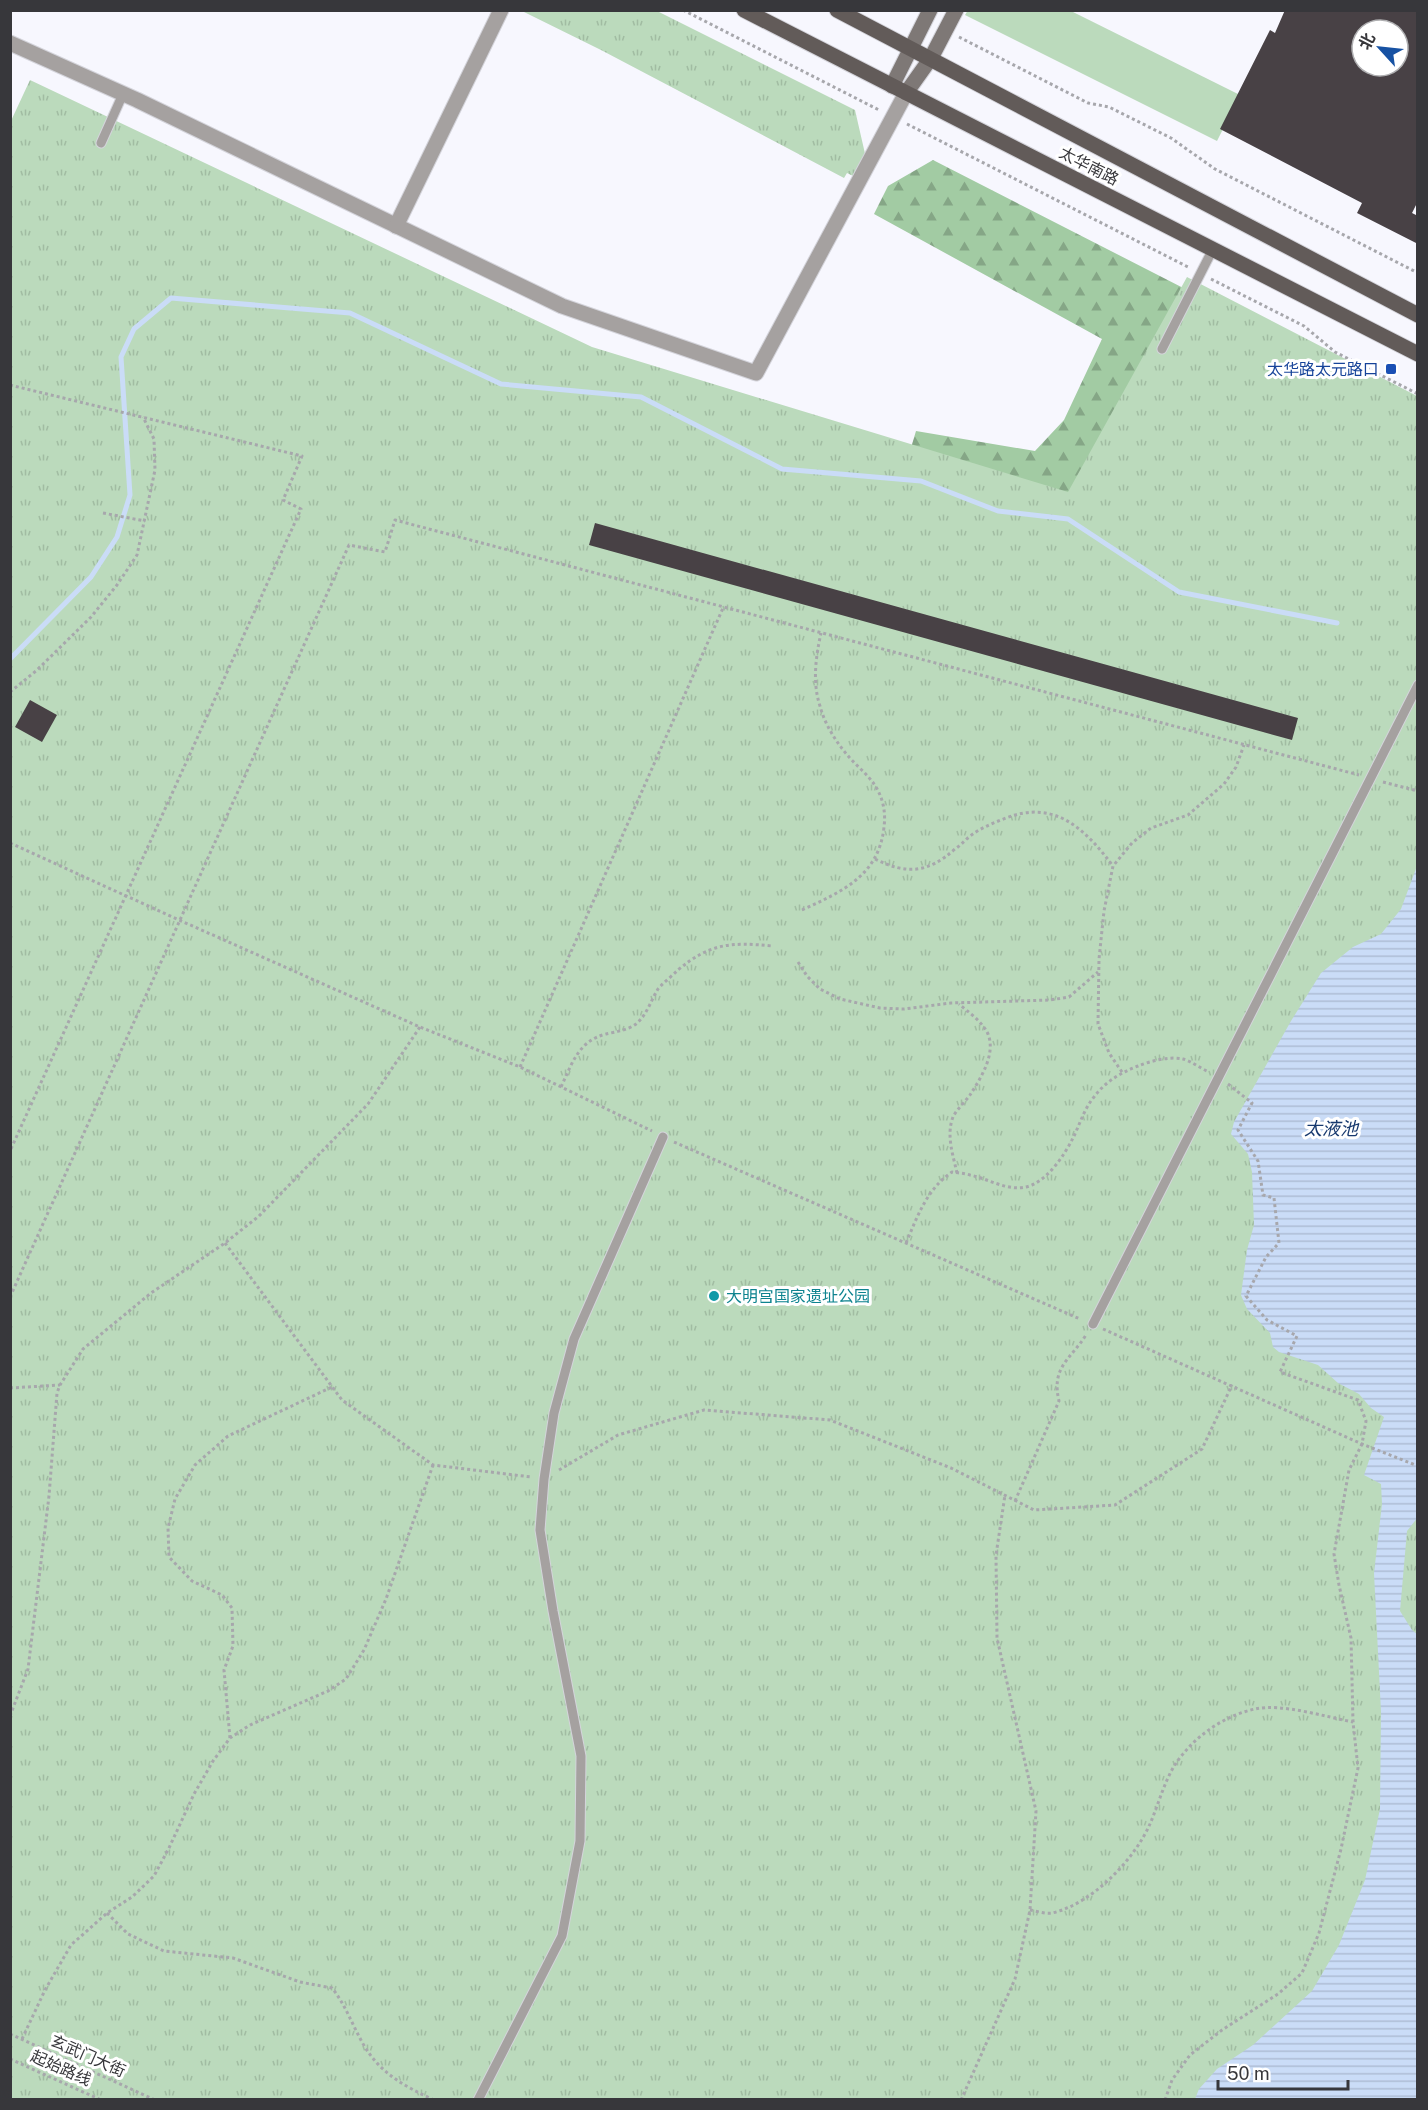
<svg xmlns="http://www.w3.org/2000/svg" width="1428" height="2110" font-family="'Public Sans','Noto Sans SC',sans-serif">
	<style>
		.grass { fill: #bbdabc }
		.forest { fill: url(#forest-firs) }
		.park { fill: url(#park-tufts) }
		.water { fill: url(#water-rules) }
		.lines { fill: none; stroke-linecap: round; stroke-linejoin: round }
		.stream { stroke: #cadcf7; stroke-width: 5 }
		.building { fill: #484145; fill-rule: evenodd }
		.service-casing { stroke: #d4d4db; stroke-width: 11 }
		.minor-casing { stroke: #d4d4db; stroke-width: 17 }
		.secondary-casing { stroke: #d4d4db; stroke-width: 17 }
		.primary-casing { stroke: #d4d4db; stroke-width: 17 }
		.path { stroke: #a7a7ac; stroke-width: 3; stroke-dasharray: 3 3; stroke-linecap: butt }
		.service { stroke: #a5a1a0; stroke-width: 9 }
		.minor { stroke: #a5a1a0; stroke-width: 15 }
		.secondary { stroke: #7e7876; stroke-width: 15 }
		.primary { stroke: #625b59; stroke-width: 15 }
		.transit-dot { fill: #1a4fb4; stroke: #fff; stroke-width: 2 }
		.culture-dot { fill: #0f9aa8; stroke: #fff; stroke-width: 2 }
		.labels { text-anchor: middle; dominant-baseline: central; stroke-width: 6; stroke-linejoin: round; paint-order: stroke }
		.street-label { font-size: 16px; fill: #37373b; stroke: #fff }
		.transit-label { font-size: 16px; fill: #164399; stroke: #fff; text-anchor: end }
		.culture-label { font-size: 16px; fill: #0d838f; stroke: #fff; text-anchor: start }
		.water-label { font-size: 18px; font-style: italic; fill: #17396e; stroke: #fff }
	</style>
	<defs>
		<pattern id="forest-firs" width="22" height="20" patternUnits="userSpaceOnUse" patternTransform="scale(1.5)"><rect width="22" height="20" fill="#a2cba3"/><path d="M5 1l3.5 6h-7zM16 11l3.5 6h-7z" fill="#85a686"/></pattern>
		<pattern id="park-tufts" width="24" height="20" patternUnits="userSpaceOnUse" patternTransform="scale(1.5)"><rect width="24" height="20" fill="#bbdabc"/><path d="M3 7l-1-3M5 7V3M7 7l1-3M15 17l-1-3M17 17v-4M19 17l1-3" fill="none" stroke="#a1bca2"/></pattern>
		<pattern id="water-rules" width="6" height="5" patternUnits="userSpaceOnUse" patternTransform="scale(1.5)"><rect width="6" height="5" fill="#cadcf7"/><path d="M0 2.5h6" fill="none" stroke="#aebdd5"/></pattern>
	</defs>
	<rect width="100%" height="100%" fill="#f7f7fe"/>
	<path class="grass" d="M968,10l103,1 169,84 -23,46 -252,-126z"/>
	<path class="forest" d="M933,160l262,134 -112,219 -173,-62 6,-20 119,20 29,-31 38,-81 -228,-125 14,-28z"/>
	<g class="park">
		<path d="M525,10l132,1 198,99 11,48 -9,20 -10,-5 -3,5 -243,-128 -77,-38z"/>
		<path d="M30,80l562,267 476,145 119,-215 230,119v1703l-1406,1 -1,-1977z"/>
	</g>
	<path class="water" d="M1417,866l1,651 -11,14 -7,80 12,19 6,5 -1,464h-222l4,-10 18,-20 36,-24 59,-54 27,-46 26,-65 15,-71 1,-97 -7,-139 8,-69 -1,-20 -17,-9 20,-58 -13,-9 -12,-14 -21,-11 -20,-18 -39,-13 -6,-5 -3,-14 -23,-24 -6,-14 6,-45 7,-25 -2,-53 -4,-18 -17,-20 3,-12 57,-101 30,-48 32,-26 28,-13 20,-25z"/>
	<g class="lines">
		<path class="stream" d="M10,659l81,-82 26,-40 13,-42 -9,-138 13,-28 37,-31 179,15 151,71 140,13 141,72 139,12 77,30 70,8 111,73 158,31"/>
	</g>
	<g class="building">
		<path d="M1285,10h133v191l-6,12 6,3v28l-61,-31 5,-10 -142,-74 50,-99 5,3zM1362,30h36v36h-36z"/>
		<path d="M595,523l703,195 -6,22 -703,-195z"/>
		<path d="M30,700l27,15 -15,27 -27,-15z"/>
	</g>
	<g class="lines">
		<g class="service-casing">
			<g id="service">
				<path d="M101,143l22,-49"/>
				<path d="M1162,349l51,-100"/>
				<path d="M1093,1324l325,-639"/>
				<path d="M478,2100l84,-164 18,-95 1,-85 -28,-145 -13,-81 4,-51 10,-66 20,-74 89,-202"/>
			</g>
		</g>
		<g class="minor-casing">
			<g id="minor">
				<path d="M10,43l127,57 425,206 194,67 150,-280"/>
				<path d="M396,226l105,-216"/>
			</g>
		</g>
		<g class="secondary-casing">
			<g id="secondary">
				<path d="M892,86l38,-76"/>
				<path d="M906,93l25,-35 25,-48"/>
			</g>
		</g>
		<g class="primary-casing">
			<g id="primary">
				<path d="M744,10l674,344"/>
				<path d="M837,10l581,305"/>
			</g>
		</g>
		<g class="path">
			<path d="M683,10l196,100"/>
			<path d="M959,37l129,66 21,4 62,31 44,31 203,104"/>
			<path d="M907,124l283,144"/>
			<path d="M1211,279l93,47 31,26 83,42"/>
			<path d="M10,385l292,71 -19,44 18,9 -291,642"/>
			<path d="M103,513l42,8"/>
			<path d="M10,692l26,-21 55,-54 26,-32 20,-30 18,-85 -1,-31 -11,-22"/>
			<path d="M1383,782l35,9"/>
			<path d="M10,843l169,77 241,107 100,40 132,64"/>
			<path d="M875,859c32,16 53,14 80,-10 5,-3 9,-8 14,-12 11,-9 24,-14 37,-19 49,-19 79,11 107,48"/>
			<path d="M802,910c39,-18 77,-34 82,-83 2,-15 -1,-30 -10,-43 -7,-10 -17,-18 -25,-27 -13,-15 -24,-32 -29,-51 -8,-24 -4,-50 1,-73"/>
			<path d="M798,962l9,14 13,13 20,10 40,9 24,1 47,-6 99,-3 19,-3 29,-25"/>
			<path d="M520,1067l203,-459"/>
			<path d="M1122,1072l-13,-19 -11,-29 1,-65 5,-48 9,-45 19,-23 19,-15 37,-13 36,-31 12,-17 8,-22"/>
			<path d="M561,1087c11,-23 17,-46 45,-53 9,-2 22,-4 30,-10 11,-9 15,-24 22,-35 6,-7 14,-13 20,-19 32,-27 53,-28 94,-24"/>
			<path d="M674,1142l406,177"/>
			<path d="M957,1173c-4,-18 -11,-38 -4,-56 4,-8 12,-15 17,-22 11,-17 26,-41 18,-61 -6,-13 -20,-22 -29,-30"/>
			<path d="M225,1243l117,157 91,65 98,12"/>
			<path d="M906,1243c12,-28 21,-54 46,-71 6,1 12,1 18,3 20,4 41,19 62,10 18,-8 33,-31 41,-47 7,-14 11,-29 21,-41 11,-15 26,-24 44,-31 12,-5 32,-10 45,-7 8,2 17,9 24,12"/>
			<path d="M10,1297l339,-752 36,7 10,-32 964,255"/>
			<path d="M1103,1329l259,115 56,22"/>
			<path d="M10,1388l50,-3"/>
			<path d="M559,1470l59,-35 86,-25 126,10 121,48 83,42 81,-5 87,-56 30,-64"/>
			<path d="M1015,1501l44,-100c-8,-34 11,-41 27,-66"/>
			<path d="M10,1716l18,-47 21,-173 8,-103 3,-8 23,-36 68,-56 74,-50 34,-27 109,-112 52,-77"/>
			<path d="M230,1738l-6,-68 9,-24 -1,-38 -10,-13 -30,-14 -23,-24 -1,-29 7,-29 20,-34 33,-29 104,-49"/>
			<path d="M1030,1910c6,1 15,4 22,3 40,-9 82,-53 98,-89 10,-23 16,-51 33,-70 18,-22 44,-39 72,-45 27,-6 71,8 98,13"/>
			<path d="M107,1913l21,21 36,17 69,7 67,24 32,6c13,16 20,36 30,54 17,31 42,44 72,58"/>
			<path d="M10,2034l145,66"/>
			<path d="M22,2039l23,-49 26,-45 36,-32 25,-16 22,-21 15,-28 25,-54 19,-33 17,-23 20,-13 78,-34 18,-12 18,-29 22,-51 47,-134"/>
			<path d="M10,2059l91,41"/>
			<path d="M961,2100l54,-121 15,-69 6,-99 -39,-173 -1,-83 9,-60"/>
			<path d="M1165,2100l7,-20 18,-25 32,-25 56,-36 24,-21 17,-40 22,-84 17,-81 -5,-46 -2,-84 -12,-53 -5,-31 15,-84 13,-26 4,-23 -8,-21 -78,-28 17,-36 -30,-16 -21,-24 20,-39 13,-14 -5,-45 -11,-3 -5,-34 -20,-31 14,-27 -24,-19"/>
		</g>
		<use href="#service" class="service"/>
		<use href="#minor" class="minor"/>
		<use href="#secondary" class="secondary"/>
		<use href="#primary" class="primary"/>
	</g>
	<rect class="transit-dot" x="1385" y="363" width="12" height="12" rx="3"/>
	<circle class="culture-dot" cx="714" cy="1296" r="6"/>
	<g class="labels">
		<g class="street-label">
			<text transform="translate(1089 166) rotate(27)">太华南路</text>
			<text transform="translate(88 2056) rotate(24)">玄武门大街</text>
			<text transform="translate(61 2068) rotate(24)">起始路线</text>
		</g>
		<g class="transit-label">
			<text x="1379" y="369">太华路太元路口</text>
		</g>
		<g class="culture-label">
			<text x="726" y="1296">大明宫国家遗址公园</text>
		</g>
		<g class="water-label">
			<text x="1331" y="1128">太液池</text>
		</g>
	</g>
	<rect width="1428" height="2110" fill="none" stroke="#37373b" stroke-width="24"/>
	<g transform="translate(1380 48) rotate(297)"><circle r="28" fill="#ffffff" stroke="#afafb1" stroke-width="1.5"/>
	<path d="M0-4.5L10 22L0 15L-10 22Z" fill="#1752a3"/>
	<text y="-9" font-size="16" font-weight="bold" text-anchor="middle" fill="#37373b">北</text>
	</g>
	<path d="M1218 2080v9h130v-9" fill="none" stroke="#37373b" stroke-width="3"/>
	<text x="1227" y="2080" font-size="18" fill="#37373b" stroke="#ffffff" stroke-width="4.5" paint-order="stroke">50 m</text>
</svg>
